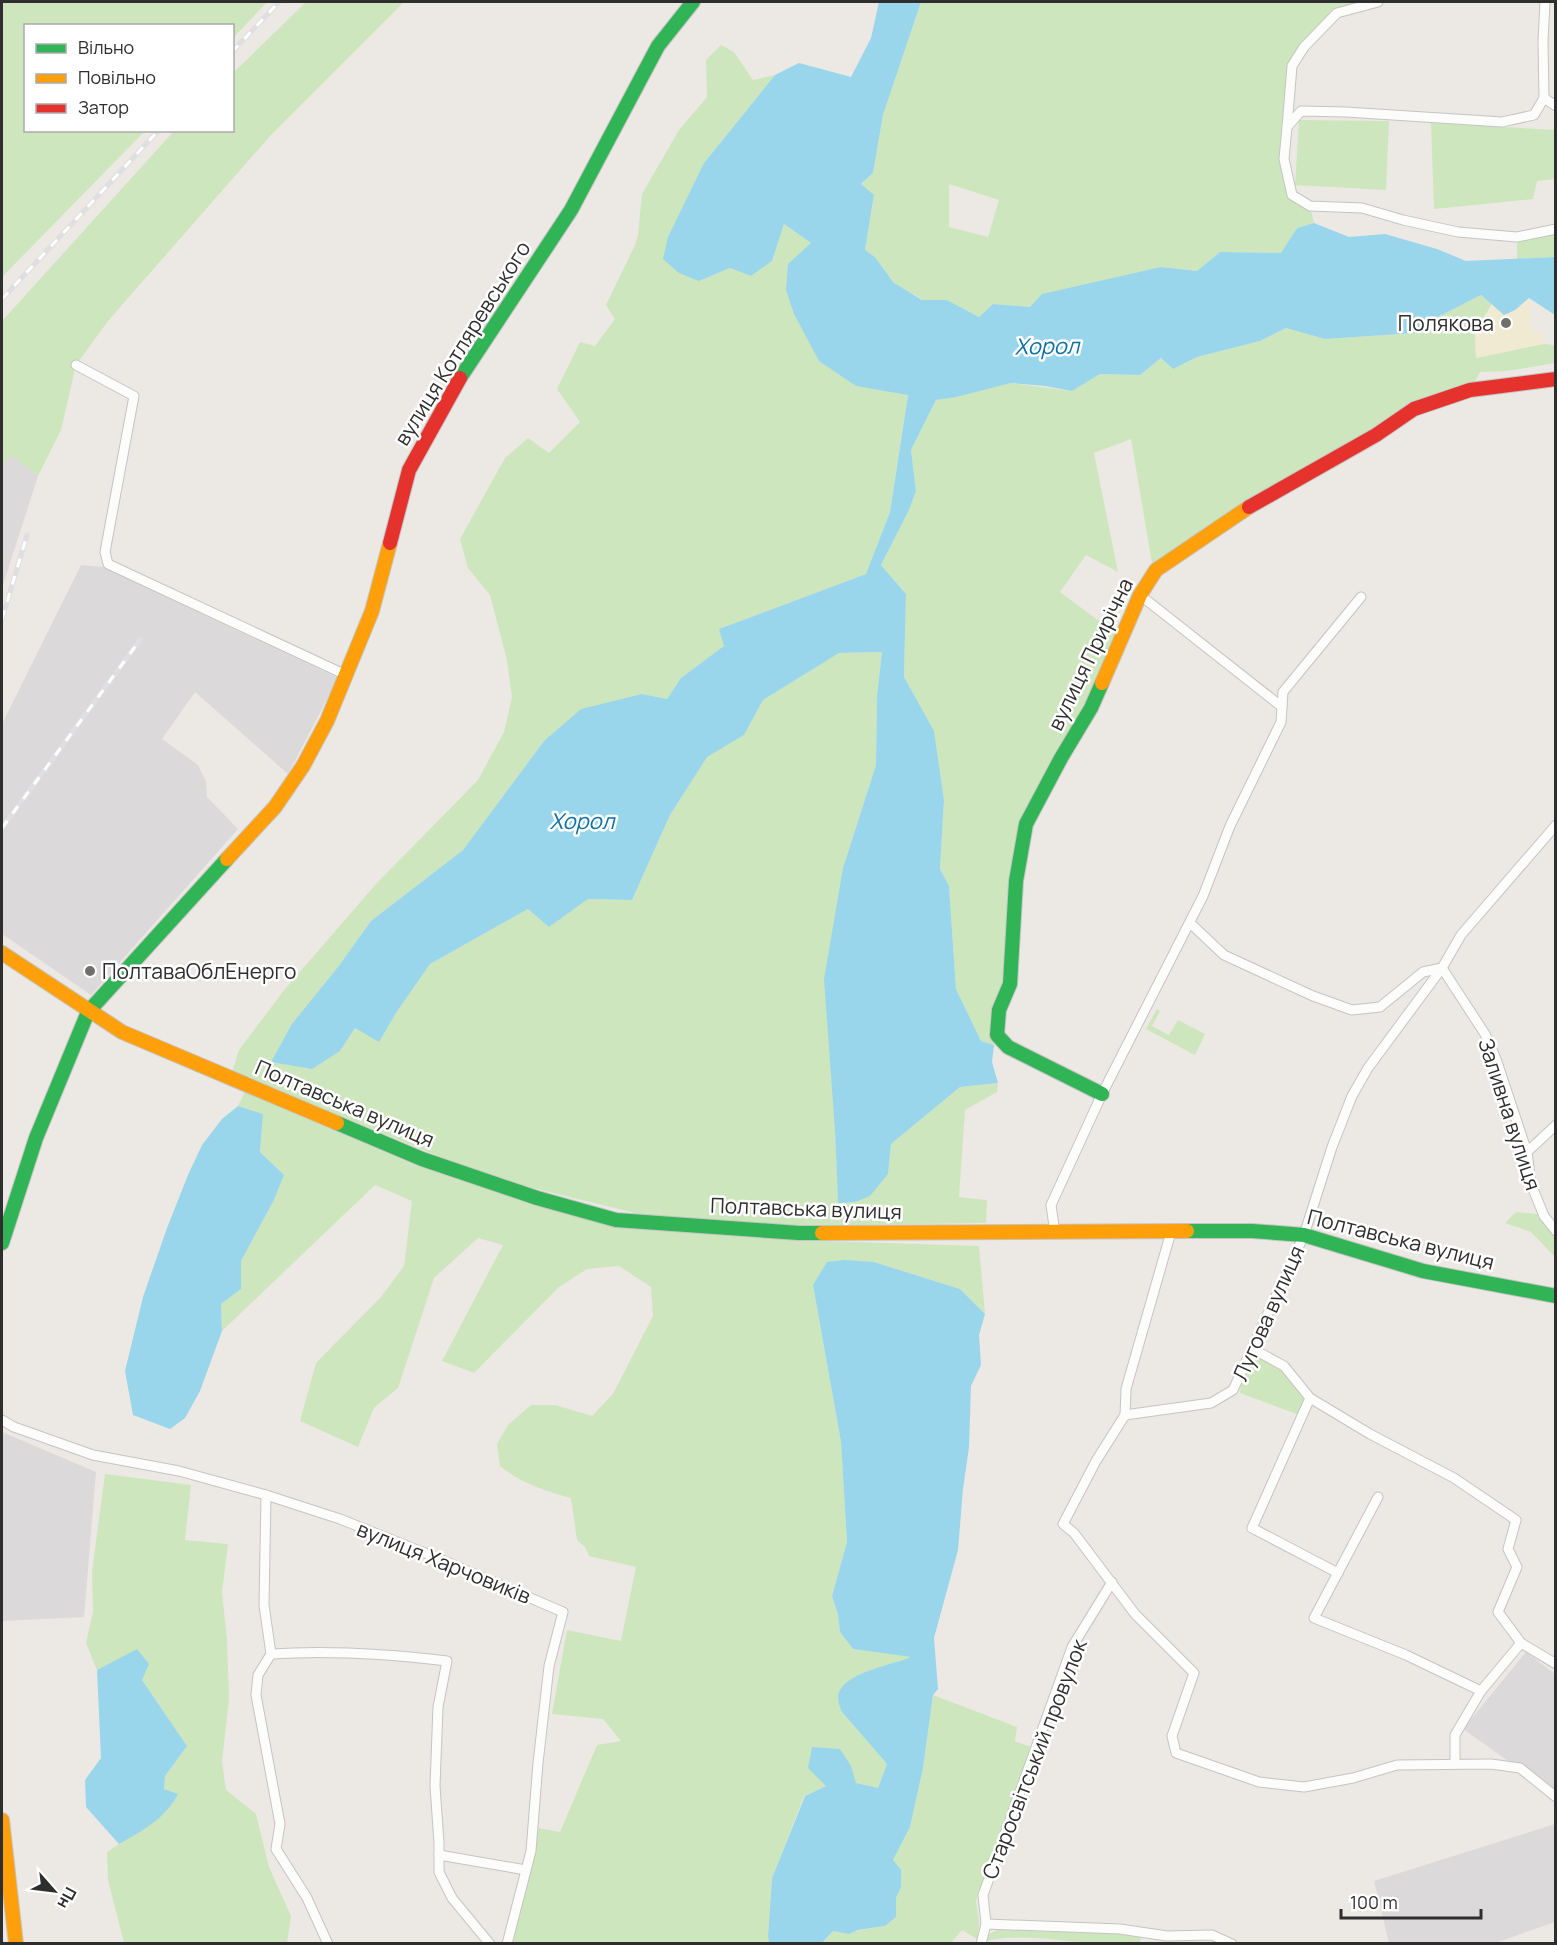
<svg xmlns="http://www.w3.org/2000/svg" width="1557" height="1945" font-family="Manrope,sans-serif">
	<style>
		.industrial { fill: #dcd9db }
		.green { fill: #cee6be; fill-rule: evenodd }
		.sand { fill: #f0ead3 }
		.water { fill: #99d6ec }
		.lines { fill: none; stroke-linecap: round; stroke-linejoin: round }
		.street-casing { stroke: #c5c4c5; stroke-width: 11 }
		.fast-casing { stroke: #c5c4c5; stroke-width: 16 }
		.slow-casing { stroke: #c5c4c5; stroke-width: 16 }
		.jam-casing { stroke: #c5c4c5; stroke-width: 16 }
		.street { stroke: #fcfcfb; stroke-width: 9 }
		.fast { stroke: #30b455; stroke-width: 14 }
		.slow { stroke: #ff9f0a; stroke-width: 14 }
		.jam { stroke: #e5322d; stroke-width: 14 }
		.rail-casing { stroke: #dfdfe1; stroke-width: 5 }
		.rail { stroke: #fff; stroke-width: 3; stroke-dasharray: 9; stroke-linecap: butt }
		.poi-dot { fill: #706f6e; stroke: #fff; stroke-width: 2 }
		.labels { text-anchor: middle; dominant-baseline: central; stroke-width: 5; stroke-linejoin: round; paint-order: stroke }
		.poi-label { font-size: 21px; fill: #2e2e2e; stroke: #fff; text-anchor: end }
		.street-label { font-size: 21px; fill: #2e2e2e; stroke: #fff }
		.water-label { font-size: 22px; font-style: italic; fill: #0d6fa3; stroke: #fff }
	</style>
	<rect width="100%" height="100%" fill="#ece8e4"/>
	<g class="industrial">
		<path d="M10,454l28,22 -36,112v-123z"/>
		<path d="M81,565l22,2 235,111 -50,96 -93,-82 -33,47 36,26 8,17 1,15 31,32 -147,166 -89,-61v-210z"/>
		<path d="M2,1432l94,40 -12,145 -82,4z"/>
		<path d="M1526,1652l29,22v120l-92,-65z"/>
		<path d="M1555,1824v98l-60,21h-106l-15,-62z"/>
	</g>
	<g class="green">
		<path d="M2,2h265l-34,36 -1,-12h-206v104l119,1 -143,146z"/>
		<path d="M306,2h98l-134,134 -162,185 -32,44 -15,65 -23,46 -28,-21 -8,10v-144l172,-190 58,-1 1,-57z"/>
		<path d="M921,2h457l-41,11 -45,53 -8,93 8,36 19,15 3,13 -17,5 -15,25 -62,-1 -23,19 -36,-4 -131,40 -37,-3 -14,13 -32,-17h-24l-30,-18 -18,-25 -10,-7 9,-54 -13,-11 12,-12 10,-58zM949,184l50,16 -11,37 -39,-10z"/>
		<path d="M721,45l13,7 19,28 22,-5 -71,88 -5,118 31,-13 21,8 21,-15 12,-37 27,19 45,143 52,8 -18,118 -24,62 -147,55 6,17 -44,32 -14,21 -25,-5 -98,47 -81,109 -92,71 -33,46 2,84 15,-23 24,13 17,-28 34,-49 98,-55 21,17 39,-27 44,1 38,-85 37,-59 37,-21 19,-35 76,-47 43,-1 -5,43 -1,70 -33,103 -8,263 3,71h17l33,-28 3,-30 69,-57 38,-4 -1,9 -32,18 -6,87 28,3 -1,23 -209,3 -126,-9 -162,-40 -257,-105 7,-22 46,-61 92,-106 101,-103 26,-48 8,-35 -5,-37 -17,-65 -22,-27 -8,-29 45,-81 23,-20 21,15 31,-31 -23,-33 23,-47 15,4 20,-27 -9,-14 29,-60 3,-10 4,-41 37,-64 28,-33 -1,-37z"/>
		<path d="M1299,120l90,1 -3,69 -91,-5z"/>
		<path d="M1431,123l124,7v49l-18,2 -4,18 -99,10z"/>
		<path d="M1555,229v28l-38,2v-22z"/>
		<path d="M1481,295l11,9 -17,28 1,26 67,-14 12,1v18l-48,8 -27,1 -10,18 -56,19 -258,161 -4,-7 -21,-124 -37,14 24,119 -32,-17 -26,37 62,46 -96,186 -29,211 -3,10 -13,-4 -25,-52 -7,-102 -9,-18 4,-69 -10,-68 -30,-55 2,-83 -25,-29 28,-55 7,-19 -5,-41 25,-50 75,-17 61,8 28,-17 40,1 21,-17 12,11 24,-12 63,-16 26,-13 39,11 104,-7 1,-11z"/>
		<path d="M1157,1009l3,2 -8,15 17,9 9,-15 27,14 -10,21 -49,-26z"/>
		<path d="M245,1092l182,76 185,59 182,13 185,6 6,68 -25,-25 -86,-27 -61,23 28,157 6,100 -15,54 6,19 2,17 13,17 60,8c-29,11 -49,10 -73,33l2,22 45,52 -9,24 -23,-5 -4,-17 -25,20 -22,10 -32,82 -4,58 1,7h-262l31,-115 22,4 37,-87 24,-4 -18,-22 -51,-5 15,-84 54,11 15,-74 -47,-11 -4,-9 -8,-7 -6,-42c-26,-7 -50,-15 -71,-32l-3,-22 11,-19 23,-20h24l37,11 21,-22 40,-78 -2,-29 -32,-21 -32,3 -28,18 -85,86 -32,-12 61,-116 -25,-7 -44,40 -36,110 -24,20 -16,39 -58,-26 16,-58 65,-66 23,-31 8,-65 -37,-16 -153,146 -1,-27 20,-15v-28l33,-61 10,-25 -24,-23 3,-38 -25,-8z"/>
		<path d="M1516,1212l21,2 18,24v19l-24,-25 -26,-9z"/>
		<path d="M1259,1352l25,14 26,32 -8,18 -62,-23 1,-8z"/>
		<path d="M105,1474l86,11 -6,55 43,4 -6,49 5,47 2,59 -7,63 4,28 30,24 13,53 22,49 -4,27h-163l-16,-63 -1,-28 12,-8 45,-55 1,-13 22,-30 -45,-66 -5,-30 -40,20 -11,-27 7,-31 -1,-40z"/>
		<path d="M933,1695l84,32 -2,14 16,6 -55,154 3,22 -1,13 5,1 14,-7 123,4 21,3 -1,7c-14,-1 -29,0 -43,-1 -39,-1 -76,-11 -115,-1l-20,-12 -11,13 -129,1 11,-13 16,3 6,-3 30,-5 11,-9v-19l5,-11 -8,-27 17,-33 13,-59z"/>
	</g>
	<path class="sand" d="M1529,298l3,32 11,3v11l-67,14 -1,-26 17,-28 12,11 11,-5z"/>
	<g class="water">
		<path d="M879,2h42l-38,113 -10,58 -12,11 13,11 -9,55 10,7 18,25 29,18h25l32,17 14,-13 37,3 12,-13 119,-27 36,4 23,-19 61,1 16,-25 17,-5 35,14 36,-3 52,15 29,12 89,-4v58l-26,-17 -14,12 -11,5 -23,-20 -51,26v11l-105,7 -39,-11 -26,13 -63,16 -24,12 -12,-11 -21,17 -40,-1 -28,17 -27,-5 -34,-3 -55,14 -20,3 -25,50 5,41 -7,19 -28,55 25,29 -2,83 30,54 10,69 -4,69 9,17 7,103 25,52 13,4 -2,17 6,21 -38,4 -69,57 -3,30 -18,22 -15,6 -17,1 -3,-72 -11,-152 19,-111 33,-103 1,-70 5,-43 -43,1 -76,47 -19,35 -37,22 -37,58 -38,85 -44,-1 -39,28 -21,-18 -98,55 -34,49 -17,29 -24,-14 -15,23 -28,18 -41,-7 21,-38 46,-57 33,-46 92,-71 81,-109 37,-32 61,-15 25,5 14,-21 43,-32 -5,-17 147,-55 24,-62 18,-117 -52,-9 -37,-25 -25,-47 -8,-24 2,-26 23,-21 -27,-19 -12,37 -21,15 -21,-8 -31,13 -20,-8 -16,-14 5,-22 36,-74 71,-88 24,-12 52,14 20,-39z"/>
		<path d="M238,1106l25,8 -3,38 24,23 -10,25 -33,61v28l-20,15 1,27 -22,60 -15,27 -15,11 -37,-14 -8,-44 18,-74 24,-69 21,-53 14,-30 20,-26z"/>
		<path d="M844,1260l30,2 86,27 25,25 -6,21 2,30 -10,21 -2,61 -6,42 -5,61 -24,88 4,51 -5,6 -10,73 -13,59 -17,33 8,10v17l-5,11v19l-11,9 -27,4 -9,4 -16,-3 -11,12h-53l-1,-7 4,-58 33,-82 21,-10 -18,-18 4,-21 28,2 11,17 5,17 22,5 9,-24 -45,-52c-3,-7 -6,-15 -2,-22 11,-19 53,-25 71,-33l-58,-8 -13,-17 -2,-17 -6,-19 15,-54 -6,-100 -28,-157 14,-23z"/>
		<path d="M137,1649l12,15 -7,16 45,66 -22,30 -1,13 14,5c-13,25 -36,37 -59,50l-33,-37 -1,-27 16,-22 -4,-88z"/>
	</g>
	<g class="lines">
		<g class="street-casing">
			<g id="street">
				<path d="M1545,2l-2,39 1,57 -10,17 -32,7 -156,-10 -45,-1 -14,16 -3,32 8,36 18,11 52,2 41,12 55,12 59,5 39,-8"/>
				<path d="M1544,98l12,8"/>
				<path d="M1287,127l5,-61 12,-19 33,-34 41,-11"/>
				<path d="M76,365l58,31 -29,156 3,12 238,111"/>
				<path d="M1282,707l1,-15 78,-95"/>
				<path d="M1190,923l34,32 89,41 39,14 28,-3 43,-35 19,-4 43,66 11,25 31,93 4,32 13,32 12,15"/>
				<path d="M1527,1152l29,-27"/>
				<path d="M1171,1232l-45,157 -1,26 -29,46 -33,63 11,9 61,81 59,59 -22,63 4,17 83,29 45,5 49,-9 44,-13 94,-1 29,4 36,29"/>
				<path d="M1055,1233l-4,-28 51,-111 101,-198 27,-70 51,-104 1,-15 -142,-112"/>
				<path d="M1253,1349l31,17 26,32 60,36 84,44 62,42 -8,29 9,18 -19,45 23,31 35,21"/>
				<path d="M1310,1398l-58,130 86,45"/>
				<path d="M1125,1415l86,-12 22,-13 71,-155 28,-88 20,-51 16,-28 74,-100 19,-33 95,-110"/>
				<path d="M2,1420l12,7 79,28 86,16 87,24 74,24 102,41 121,52 -14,54 -11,97 -7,88 -24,93"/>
				<path d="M266,1495l-2,110 7,49 -13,21 -2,20 24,129 -4,25 31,49 21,46"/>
				<path d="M1378,1497l-64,121 92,37 75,36"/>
				<path d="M271,1654c59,-4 118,0 176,7l-9,46 -3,79 4,57v29l13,26 38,46"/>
				<path d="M1455,1764v-29l26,-44 40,-48"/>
				<path d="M439,1855l87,15"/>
				<path d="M986,1924l134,5 47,7 45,-1 20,9"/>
				<path d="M981,1944l5,-20 -3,-29 89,-248 40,-65"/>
			</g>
		</g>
		<g class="fast-casing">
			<g id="fast">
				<path d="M460,378l111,-168 87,-164 35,-44"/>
				<path d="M1102,683l-11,25 -30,50 -35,66 -10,57 -6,103 -11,26 -2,25 11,12 94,47"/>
				<path d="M337,1123l85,36 115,39 79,22 183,13h23"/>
				<path d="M1187,1231h65l52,4 119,36 133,25"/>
				<path d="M2,1243l34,-105 52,-126 139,-153"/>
			</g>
		</g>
		<g class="slow-casing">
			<g id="slow">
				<path d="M1102,683l38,-88 16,-25 93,-63"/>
				<path d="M227,859l48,-52 28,-41 24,-45 45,-110 18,-68"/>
				<path d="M2,953l120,79 215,91"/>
				<path d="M822,1233l365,-2"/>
				<path d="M2,1820l14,124"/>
			</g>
		</g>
		<g class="jam-casing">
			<g id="jam">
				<path d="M1249,507l127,-72 38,-26 56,-19 86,-11"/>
				<path d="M390,543l19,-73 51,-92"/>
			</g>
		</g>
		<use href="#street" class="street"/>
		<use href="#fast" class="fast"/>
		<use href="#slow" class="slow"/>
		<use href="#jam" class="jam"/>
		<g class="rail-casing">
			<g id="rail">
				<path d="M232,52l47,-50"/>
				<path d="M2,299l157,-169"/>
				<path d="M2,619l25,-84"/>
				<path d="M2,828l138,-188"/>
			</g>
		</g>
		<use href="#rail" class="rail"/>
	</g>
	<g class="poi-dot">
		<circle cx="1506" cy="323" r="6"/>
		<circle cx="90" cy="971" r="6"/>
	</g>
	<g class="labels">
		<g class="poi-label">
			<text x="1494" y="323">Полякова</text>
			<text x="102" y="971" text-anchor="start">ПолтаваОблЕнерго</text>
		</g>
		<g class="street-label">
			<text transform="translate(462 343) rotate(-58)">вулиця Котляревського</text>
			<text transform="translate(1090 654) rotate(-64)">вулиця Прирічна</text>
			<text transform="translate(345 1103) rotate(23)">Полтавська вулиця</text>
			<text transform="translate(1510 1114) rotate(72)">Заливна вулиця</text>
			<text transform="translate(806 1208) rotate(2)">Полтавська вулиця</text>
			<text transform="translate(1401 1239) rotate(14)">Полтавська вулиця</text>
			<text transform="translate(1268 1313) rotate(-66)">Лугова вулиця</text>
			<text transform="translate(444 1562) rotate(22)">вулиця Харчовиків</text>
			<text transform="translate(1034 1759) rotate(-69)">Старосвітський провулок</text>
		</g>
		<g class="water-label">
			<text transform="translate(1047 346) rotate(-1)">Хорол</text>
			<text x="582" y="821">Хорол</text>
		</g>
	</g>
	<rect width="1557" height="1945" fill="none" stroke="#2e2e2e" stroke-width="6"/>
	<rect x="24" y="24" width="210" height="108" fill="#ffffff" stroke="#ababab" stroke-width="1.5"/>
	<rect x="36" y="44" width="30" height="9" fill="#30b455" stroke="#ababab" stroke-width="1.5"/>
	<text x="78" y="54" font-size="18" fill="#2e2e2e">Вільно</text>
	<rect x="36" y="74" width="30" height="9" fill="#ff9f0a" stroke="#ababab" stroke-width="1.5"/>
	<text x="78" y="84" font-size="18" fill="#2e2e2e">Повільно</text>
	<rect x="36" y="104" width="30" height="9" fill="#e5322d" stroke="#ababab" stroke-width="1.5"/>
	<text x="78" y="114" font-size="18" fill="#2e2e2e">Затор</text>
	<g transform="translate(54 1891) rotate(118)" stroke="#ffffff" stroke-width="4.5" paint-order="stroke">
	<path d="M0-4.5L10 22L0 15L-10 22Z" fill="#2e2e2e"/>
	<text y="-9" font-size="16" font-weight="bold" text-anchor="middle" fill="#2e2e2e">Пн</text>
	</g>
	<path d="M1341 1909v9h140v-9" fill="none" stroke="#2e2e2e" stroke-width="3"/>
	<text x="1350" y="1909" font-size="18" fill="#2e2e2e" stroke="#ffffff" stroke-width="4.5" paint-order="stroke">100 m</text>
</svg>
